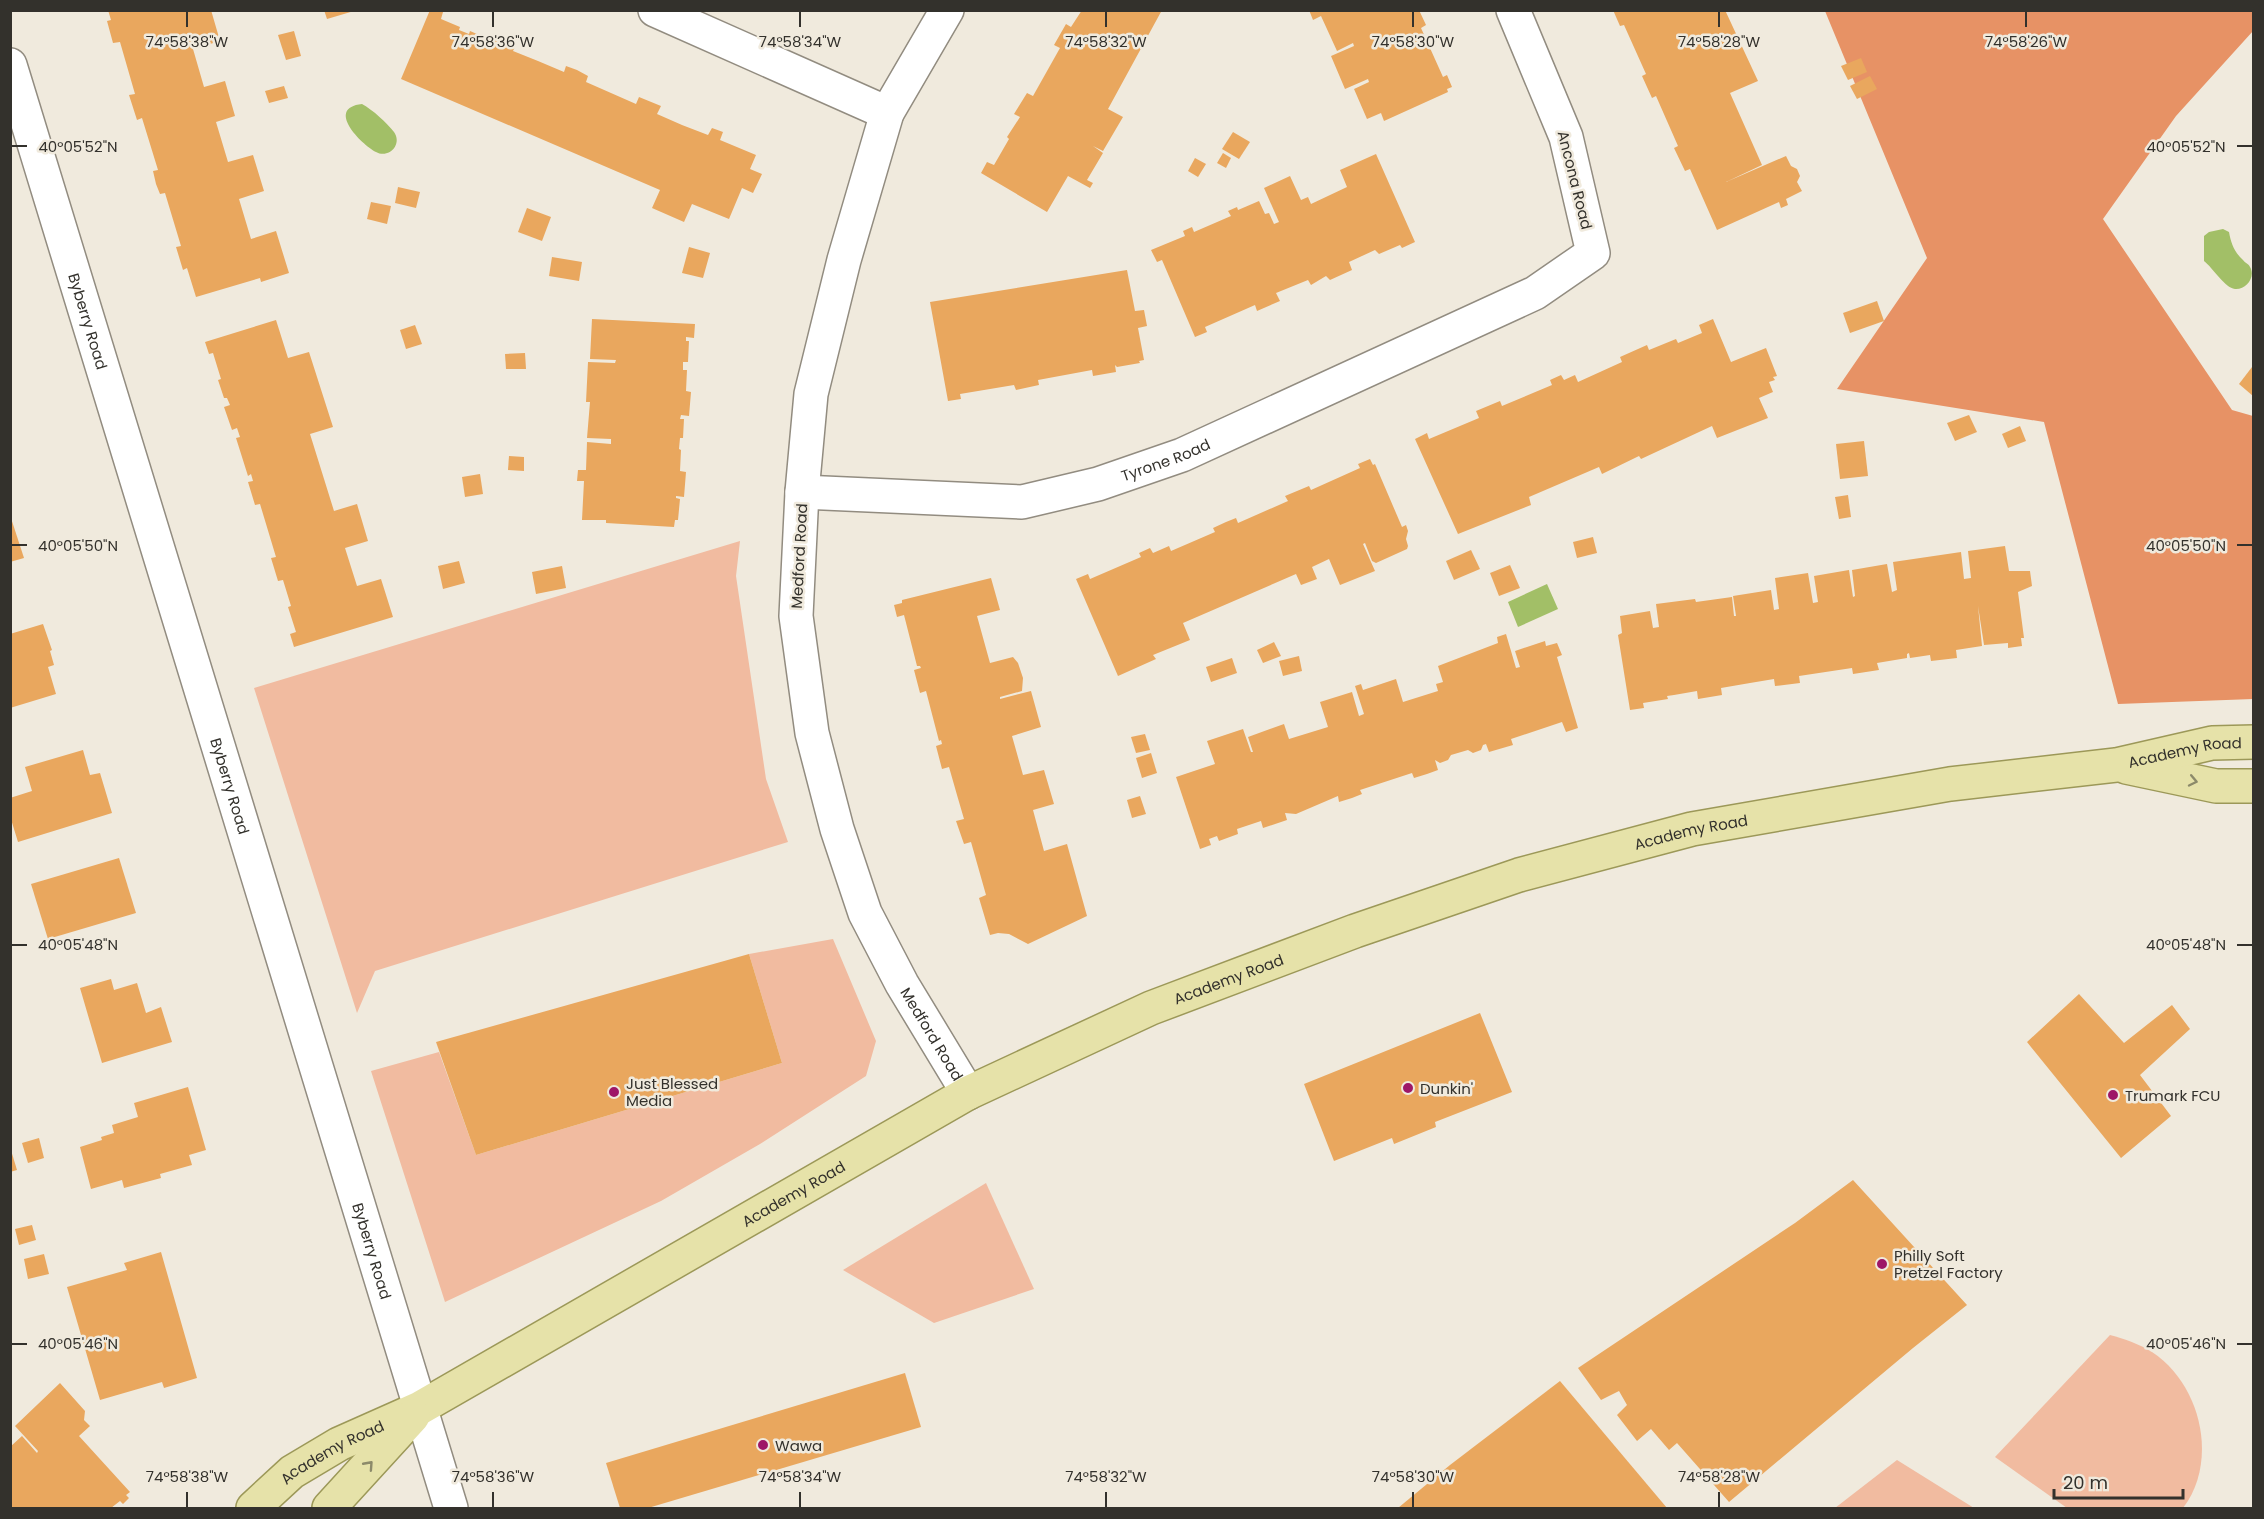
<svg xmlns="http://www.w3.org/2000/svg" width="2264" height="1519" font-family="Poppins,sans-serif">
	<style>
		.green { fill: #f1bba0 }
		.forest { fill: #e79265 }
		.water { fill: #a2bf67 }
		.building { fill: #e9a75e }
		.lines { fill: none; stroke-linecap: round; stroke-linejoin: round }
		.minor-casing { stroke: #928c80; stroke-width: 36 }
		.major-casing { stroke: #9c9858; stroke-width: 36 }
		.minor { stroke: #fff; stroke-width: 33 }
		.major { stroke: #e6e2a9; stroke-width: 33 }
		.oneway { stroke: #8c8a6a }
		.ticks { fill: none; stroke: #33312c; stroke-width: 2 }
		.poi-dot { fill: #9e1767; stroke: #f0eadd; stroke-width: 2 }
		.labels { text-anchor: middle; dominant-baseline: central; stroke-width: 5; stroke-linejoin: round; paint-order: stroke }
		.street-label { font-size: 15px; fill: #33312c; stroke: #f0eadd }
		.poi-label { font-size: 15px; fill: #33312c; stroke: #f0eadd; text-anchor: start }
		.ticks-label { font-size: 15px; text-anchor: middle; fill: #33312c; stroke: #f0eadd; stroke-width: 5; stroke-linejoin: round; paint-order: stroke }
	</style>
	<rect width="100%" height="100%" fill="#f0eadd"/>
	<g class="green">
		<path d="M740,541l-4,35 30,203 22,63 -413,129 -18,42 -103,-325z"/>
		<path d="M833,939l43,102 -10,35 -106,68 -99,57 -216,101 -74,-231 68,-19 37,103 306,-92 -33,-109z"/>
		<path d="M986,1183l48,106 -100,34 -91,-53z"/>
		<path d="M2110,1335c15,4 29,9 42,17 49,32 67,109 31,156h-116l-72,-51z"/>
		<path d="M1897,1460l77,48h-139z"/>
	</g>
	<path class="forest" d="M1825,11h428v20l-77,85 -73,103 129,191 21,6v283l-135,5 -74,-282 -207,-33 90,-131z"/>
	<g class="water">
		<path d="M362,104c11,6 25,19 32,28 9,13 -6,27 -18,20 -15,-8 -51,-44 -14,-48z"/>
		<path d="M2223,229l6,3c2,11 5,20 14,28 2,3 6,4 7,7 6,10 -4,23 -15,22 -10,-1 -22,-21 -31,-28v-25l5,-4z"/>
		<path d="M1547,584l11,25 -40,18 -10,-25z"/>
	</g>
	<g class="building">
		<path d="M108,10h103l9,31 -27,8 11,38 21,-6 10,35 -19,6 12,40 25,-7 11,36 -25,8 12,40 25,-8 13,42 -28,9 -1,-4 -64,19 -9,-29 -4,2 -7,-23 5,-1 -16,-53 -5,1 -4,-10 -3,-13 5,-1 -16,-52 -5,2 -8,-25 6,-1 -15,-52 -7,1 -6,-22 4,-1z"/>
		<path d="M324,10h30v1l-27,8z"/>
		<path d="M430,10l13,2 -2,7 19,8 -1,3 10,4 1,-3 21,9 3,-6 22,10 -3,7 25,10 26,11 2,-6 11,4 11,6 -2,6 50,22 3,-7 22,9 -4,8 25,11 26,10 4,-7 11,4 -3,8 36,15 -6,14 12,5 -9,19 -11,-5 -13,31 -37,-15 -8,18 -32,-14 8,-18 -259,-111z"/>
		<path d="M1082,10h80l-54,99 15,8 -20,34 -10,-5 10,7 -16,27 6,3 -3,5 -22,-12 -21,36 -66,-39 6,-11 7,3 15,-26 -2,-2 13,-20 -6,-3 13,-21 6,3 27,-48 -6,-3 12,-21 5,3z"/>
		<path d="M1309,10h110l7,15 -5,3 22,49 4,-2 5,12 -5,2 1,3 -64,29 -3,-8 -14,6 -13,-30 15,-7 -1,-3 -23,10 -14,-33 23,-10 -1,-3 -16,8 -16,-35 -8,4z"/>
		<path d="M1613,10h112l33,71 -28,12 32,72 -36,17 60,-26 5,10 6,3 3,7 -3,6 5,9 -16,8 2,6 -7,3 -2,-6 -62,28 -27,-61 -5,2 -11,-23 4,-2 -22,-50 -4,2 -10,-22 4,-2 -22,-49 -4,1z"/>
		<path d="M294,31l7,25 -15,4 -8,-25z"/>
		<path d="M1861,58l6,14 -19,8 -7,-14z"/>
		<path d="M1870,76l7,13 -20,10 -7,-13z"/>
		<path d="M284,86l4,12 -19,5 -4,-12z"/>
		<path d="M1233,132l17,10 -11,17 -17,-10z"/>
		<path d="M1223,153l8,5 -5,10 -9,-5z"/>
		<path d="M1376,154l39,88 -13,6 -2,-3 -21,9 -4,-4 -26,12 3,8 -22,10 -4,-4 -15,9 -3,-5 -32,13 4,8 -23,10 -2,-6 -50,22 2,5 -12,5 -33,-77 -5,2 -6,-12 34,-14 -2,-5 9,-4 2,5 37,-16 -3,-5 9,-4 1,3 21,-9 6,13 4,-1 5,11 5,-2 -15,-34 26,-12 11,24 7,-3 3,7 36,-17 -7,-17z"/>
		<path d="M1195,158l11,6 -8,13 -10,-6z"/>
		<path d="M398,187l22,5 -4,16 -21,-5z"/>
		<path d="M371,202l20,4 -4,18 -20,-5z"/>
		<path d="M527,208l24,9 -9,24 -24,-9z"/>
		<path d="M689,247l21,6 -7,25 -21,-5z"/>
		<path d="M552,257l30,5 -3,19 -30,-5z"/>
		<path d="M1127,270l8,41 9,-1 3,16 -9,2 6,32 -5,1 1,2 -23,4 -2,-2 1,7 -23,4 -1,-6 -54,10 1,5 -23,5 -2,-5 -54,9 1,5 -13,2 -18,-99z"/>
		<path d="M1877,301l7,20 -34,12 -7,-20z"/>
		<path d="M592,319l103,5 -1,14 -8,-1v4h3l-1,21h-5v8h4l-1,21 5,1 -2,24 -8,-1 -1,4h4l-1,19h-3l-1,11 2,1 -1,21 6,1 -2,25 -8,-1v2l4,1 -2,21h-3l-1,7 -68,-4v-3h-24l2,-39h-7l1,-11h8l1,-28 24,2v-5l-24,-1 3,-36h-4l2,-40 27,1 1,-3 -26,-1z"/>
		<path d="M1713,319l18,43 35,-14 11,28 -4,1 2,3 -6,2 4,10 -14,6 9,20 -51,20 -5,-12 -71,33 -2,-3 -37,18 -3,-7 -70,30 2,8 -73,29 -43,-95 12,-6 2,6 50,-21 -3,-7 24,-10 2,5 50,-21 -2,-5 11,-5 3,5 11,-5 3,7 44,-20 -2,-5 27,-12 2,5 27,-11 2,4 24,-10 -3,-8z"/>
		<path d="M276,320l12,38 21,-6 24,75 -23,7 24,77 23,-7 11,37 -23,7 12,38 24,-7 12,38 -99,30 -4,-13 6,-2 -8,-25 3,-1 -8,-26 -5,1 -7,-23 5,-1 -16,-53 -5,1 -7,-23 5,-1 -2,-7 -3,2 -12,-38 4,-1 -3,-9 -5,2 -8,-23 6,-2 -3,-7h-3l-6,-18 3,-1 -8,-26 -4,1 -4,-12z"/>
		<path d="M415,325l7,19 -16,5 -6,-19z"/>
		<path d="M525,353l1,16h-20l-1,-15z"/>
		<path d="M2252,367l1,2v27l-14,-12z"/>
		<path d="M1969,415l8,17 -22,9 -8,-18z"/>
		<path d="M2020,426l6,15 -18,7 -6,-14z"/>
		<path d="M1864,441l4,35 -28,3 -4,-35z"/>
		<path d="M509,456l15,1v14l-16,-1z"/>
		<path d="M1370,459l3,6 2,-1 27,63 4,-2 2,6 -2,8 2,7 -1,3 -31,14 -4,-2 -7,-18 -2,1 12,27 -35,14 -11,-26 -17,8 5,12 -16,6 -5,-11 -113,49 7,17 -37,15 3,4 -38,17 -42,-97 12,-5 2,5 51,-22 -2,-4 11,-5 3,5 16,-7 2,5 44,-19 -2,-4 13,-6 10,-4 2,5 50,-22 -3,-5 24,-10 2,4 49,-22 -2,-4z"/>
		<path d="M480,474l3,20 -18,3 -3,-20z"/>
		<path d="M1848,495l3,22 -12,2 -4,-22z"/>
		<path d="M10,515l14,43 -14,4z"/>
		<path d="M1593,537l4,16 -20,5 -4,-16z"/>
		<path d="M2005,546l4,25h21l2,15 -14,6 6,46h-3l1,8 -14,2v-5l-24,2 -6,-39 4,40 -26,4 1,8 -26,3 -1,-6 -20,3 -1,-5 -2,1v4l-30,5 2,7 -26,4 -1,-6 -53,8 1,7 -25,3 -1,-7 -24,4 -29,5 1,7 -24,4 -1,-8 -23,4 -7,1 1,3 -25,4 1,5 -14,2 -12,-75 4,-2 -2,-17 30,-5 3,17 6,-1 -3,-23 39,-5 1,3 36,-5 2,19h2l-3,-20 38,-6 3,20 5,-1 -4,-31 33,-5 5,30 5,-1 -4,-26 35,-6 4,27 2,-1 -3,-26 35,-6 5,28 5,-2 -4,-28 68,-10 3,27 7,-1 -3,-27z"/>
		<path d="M1471,550l9,19 -26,11 -8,-19z"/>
		<path d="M459,561l6,22 -22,6 -5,-23z"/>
		<path d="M1510,565l10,23 -21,8 -9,-23z"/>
		<path d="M562,566l4,22 -30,6 -4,-22z"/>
		<path d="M991,578l9,32 -23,6 13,47 23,-6 5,6 5,15 -1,13 -22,6v2l31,-8 10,36 -29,9 11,39 21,-5 10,34 -21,6 11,41 23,-7 20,72 -59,28 -19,-10 -11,-1 -8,2 -11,-37 7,-3 -15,-53 -7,2 -8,-23 8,-2 -7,-24 -8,-28 -7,2 -6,-23 6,-2 -1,-4 -2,1 -13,-50 -6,2 -6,-23 7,-2 -1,-2h-3l-13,-51 -7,2 -3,-12 8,-2v-3z"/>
		<path d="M43,624l9,26 -2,1 4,14 -6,2 8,27 -46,14v-74z"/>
		<path d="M1506,634l10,34 4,-1 -5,-16 30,-10 1,5 11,-3 5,12 -5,2 21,71 -12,4 -4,-10 -51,17 2,6 -24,7 -3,-8 -3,1 -2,5 -8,3 -5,-3 -17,5 -3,5 -8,3 -5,-3 3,10 -11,4 -13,4 -2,-5 -52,17 2,4 -10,4 -13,4 -1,-6 -42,18 -11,-1 2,7 -24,8 -2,-7 -24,8 1,5 -19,7 -2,-5 -8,3 2,6 -11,4 -24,-72 39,-13 -8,-23 36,-12 8,23h2l-5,-15 36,-13 5,15 39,-12 -8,-25 32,-10 7,24 5,-2 -9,-28 6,-2 2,6 33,-11 7,23 35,-11 -2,-7 7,-2 -5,-16 60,-23 -1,-6z"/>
		<path d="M1274,642l7,14 -18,7 -6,-13z"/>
		<path d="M1299,656l3,15 -19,5 -4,-15z"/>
		<path d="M1232,658l5,15 -26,9 -5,-15z"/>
		<path d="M1145,734l5,16 -14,3 -5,-16z"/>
		<path d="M83,750l7,25 10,-2 12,40 -94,29 -8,-26v-18l22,-7 -7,-24z"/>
		<path d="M1151,753l6,20 -15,5 -6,-20z"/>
		<path d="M1140,796l6,18 -14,4 -5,-18z"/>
		<path d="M119,858l17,55 -88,26 -17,-55z"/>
		<path d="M749,954l33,109 -306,92 -40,-113z"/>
		<path d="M111,979l3,11 23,-7 9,30 15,-6 11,35 -70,21 -22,-75z"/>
		<path d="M2079,994l45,49 48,-38 18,24 -50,46 31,41 -50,42 -94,-116z"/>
		<path d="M1480,1013l32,79 -77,30 1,5 -42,17 -2,-6 -58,23 -30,-77z"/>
		<path d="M188,1087l18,63 -17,5 3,10 -32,9 1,4 -37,10 -2,-8 -31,9 -11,-42 22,-7 -1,-3 13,-4 -2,-8 26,-8 -4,-14z"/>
		<path d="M39,1138l5,20 -16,5 -6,-20z"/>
		<path d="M10,1147l7,23 -7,2z"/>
		<path d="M1853,1180l114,125 -54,43 -184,154 -52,-59 -8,7 -18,-21 -14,12 -20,-26 10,-10 -8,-14 -18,9 -23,-32 217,-145z"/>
		<path d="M32,1225l4,15 -17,5 -4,-16z"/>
		<path d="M161,1252l36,126 -33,10 -2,-6 -62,18 -33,-113 60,-17 -3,-7z"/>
		<path d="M44,1254l5,20 -21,5 -4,-20z"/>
		<path d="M905,1373l16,54 -273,81h-28l-14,-45z"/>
		<path d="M1560,1381l107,127h-269l52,-43z"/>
		<path d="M60,1383l25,28 -1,9 6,6 -11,10 51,56 -4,3 3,3 -6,6 -3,-3 -9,7h-101v-61l12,-11 15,17 1,-2 -23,-25z"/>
	</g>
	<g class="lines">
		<g class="minor-casing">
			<g id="minor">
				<path d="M655,10l232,103"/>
				<path id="s1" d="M947,10l-60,103 -43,147 -33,134 -9,98 -6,124 16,117 25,96 28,84 37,71 66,109"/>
				<path id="s2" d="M10,65l441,1443"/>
				<path id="s3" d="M802,492l220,10 76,-18 84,-29 353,-162 58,-40 -27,-116 -53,-127"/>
			</g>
		</g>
		<g class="major-casing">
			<g id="major">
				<path d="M2126,767l90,19h38"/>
				<path id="s4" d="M253,1508l39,-36 47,-28 81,-36 548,-315 183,-85 204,-77 164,-56 173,-46 258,-45 166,-19 96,-22 42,-1"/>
				<path d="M329,1508l84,-92"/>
			</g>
		</g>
		<use href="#minor" class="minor"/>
		<use href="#major" class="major"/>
	</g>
	<defs><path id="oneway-chevron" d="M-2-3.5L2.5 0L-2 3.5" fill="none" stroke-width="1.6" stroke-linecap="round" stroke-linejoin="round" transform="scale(1.5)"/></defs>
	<g class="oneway">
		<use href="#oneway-chevron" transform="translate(2193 781) rotate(12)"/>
		<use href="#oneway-chevron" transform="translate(369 1465) rotate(-48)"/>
	</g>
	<path class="ticks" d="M187,12v15M493,12v15M800,12v15M1106,12v15M1413,12v15M1719,12v15M2026,12v15M12,146h15M2237,146h15M12,545h15M2237,545h15M12,945h15M2237,945h15M12,1344h15M2237,1344h15M187,1492v15M493,1492v15M800,1492v15M1106,1492v15M1413,1492v15M1719,1492v15"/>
	<g class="poi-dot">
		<circle cx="1408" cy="1088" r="6"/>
		<circle cx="614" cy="1092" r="6"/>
		<circle cx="2113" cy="1095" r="6"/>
		<circle cx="1882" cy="1264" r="6"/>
		<circle cx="763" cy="1445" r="6"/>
	</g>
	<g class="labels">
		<g class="street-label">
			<text transform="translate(1575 180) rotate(76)">Ancona Road</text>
			<text stroke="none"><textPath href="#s2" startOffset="268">Byberry Road</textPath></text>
			<text stroke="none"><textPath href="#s3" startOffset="370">Tyrone Road</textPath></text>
			<text transform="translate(799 556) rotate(-87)">Medford Road</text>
			<text stroke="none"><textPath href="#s4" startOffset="2100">Academy Road</textPath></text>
			<text stroke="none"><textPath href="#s2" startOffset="754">Byberry Road</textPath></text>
			<text stroke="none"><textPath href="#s4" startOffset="1599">Academy Road</textPath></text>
			<text stroke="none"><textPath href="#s4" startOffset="1113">Academy Road</textPath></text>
			<text stroke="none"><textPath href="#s1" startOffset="1077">Medford Road</textPath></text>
			<text stroke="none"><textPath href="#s4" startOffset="627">Academy Road</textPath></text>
			<text stroke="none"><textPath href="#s2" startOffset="1240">Byberry Road</textPath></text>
			<text stroke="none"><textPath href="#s4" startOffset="98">Academy Road</textPath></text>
		</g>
		<g class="poi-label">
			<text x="626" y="1083">Just Blessed<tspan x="626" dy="17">Media</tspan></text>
			<text x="1420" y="1088">Dunkin'</text>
			<text x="2125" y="1095">Trumark FCU</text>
			<text x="1894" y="1255">Philly Soft<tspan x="1894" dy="17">Pretzel Factory</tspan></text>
			<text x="775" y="1445">Wawa</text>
		</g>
	</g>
	<g class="ticks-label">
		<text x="187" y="47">74°58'38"W</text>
		<text x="493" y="47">74°58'36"W</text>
		<text x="800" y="47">74°58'34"W</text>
		<text x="1106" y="47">74°58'32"W</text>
		<text x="1413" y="47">74°58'30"W</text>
		<text x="1719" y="47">74°58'28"W</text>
		<text x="2026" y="47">74°58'26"W</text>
		<text x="78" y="152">40°05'52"N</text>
		<text x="2186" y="152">40°05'52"N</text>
		<text x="78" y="551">40°05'50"N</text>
		<text x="2186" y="551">40°05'50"N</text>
		<text x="78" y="950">40°05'48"N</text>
		<text x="2186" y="950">40°05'48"N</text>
		<text x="78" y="1349">40°05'46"N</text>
		<text x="2186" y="1349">40°05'46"N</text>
		<text x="187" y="1482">74°58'38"W</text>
		<text x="493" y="1482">74°58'36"W</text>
		<text x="800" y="1482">74°58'34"W</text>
		<text x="1106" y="1482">74°58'32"W</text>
		<text x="1413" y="1482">74°58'30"W</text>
		<text x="1719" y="1482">74°58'28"W</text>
	</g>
	<rect width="2264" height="1519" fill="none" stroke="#33312c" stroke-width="24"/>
	<path d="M2054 1489v9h129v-9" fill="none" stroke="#33312c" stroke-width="3"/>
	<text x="2063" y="1489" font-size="18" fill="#33312c" stroke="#f0eadd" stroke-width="4.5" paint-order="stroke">20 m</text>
</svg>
